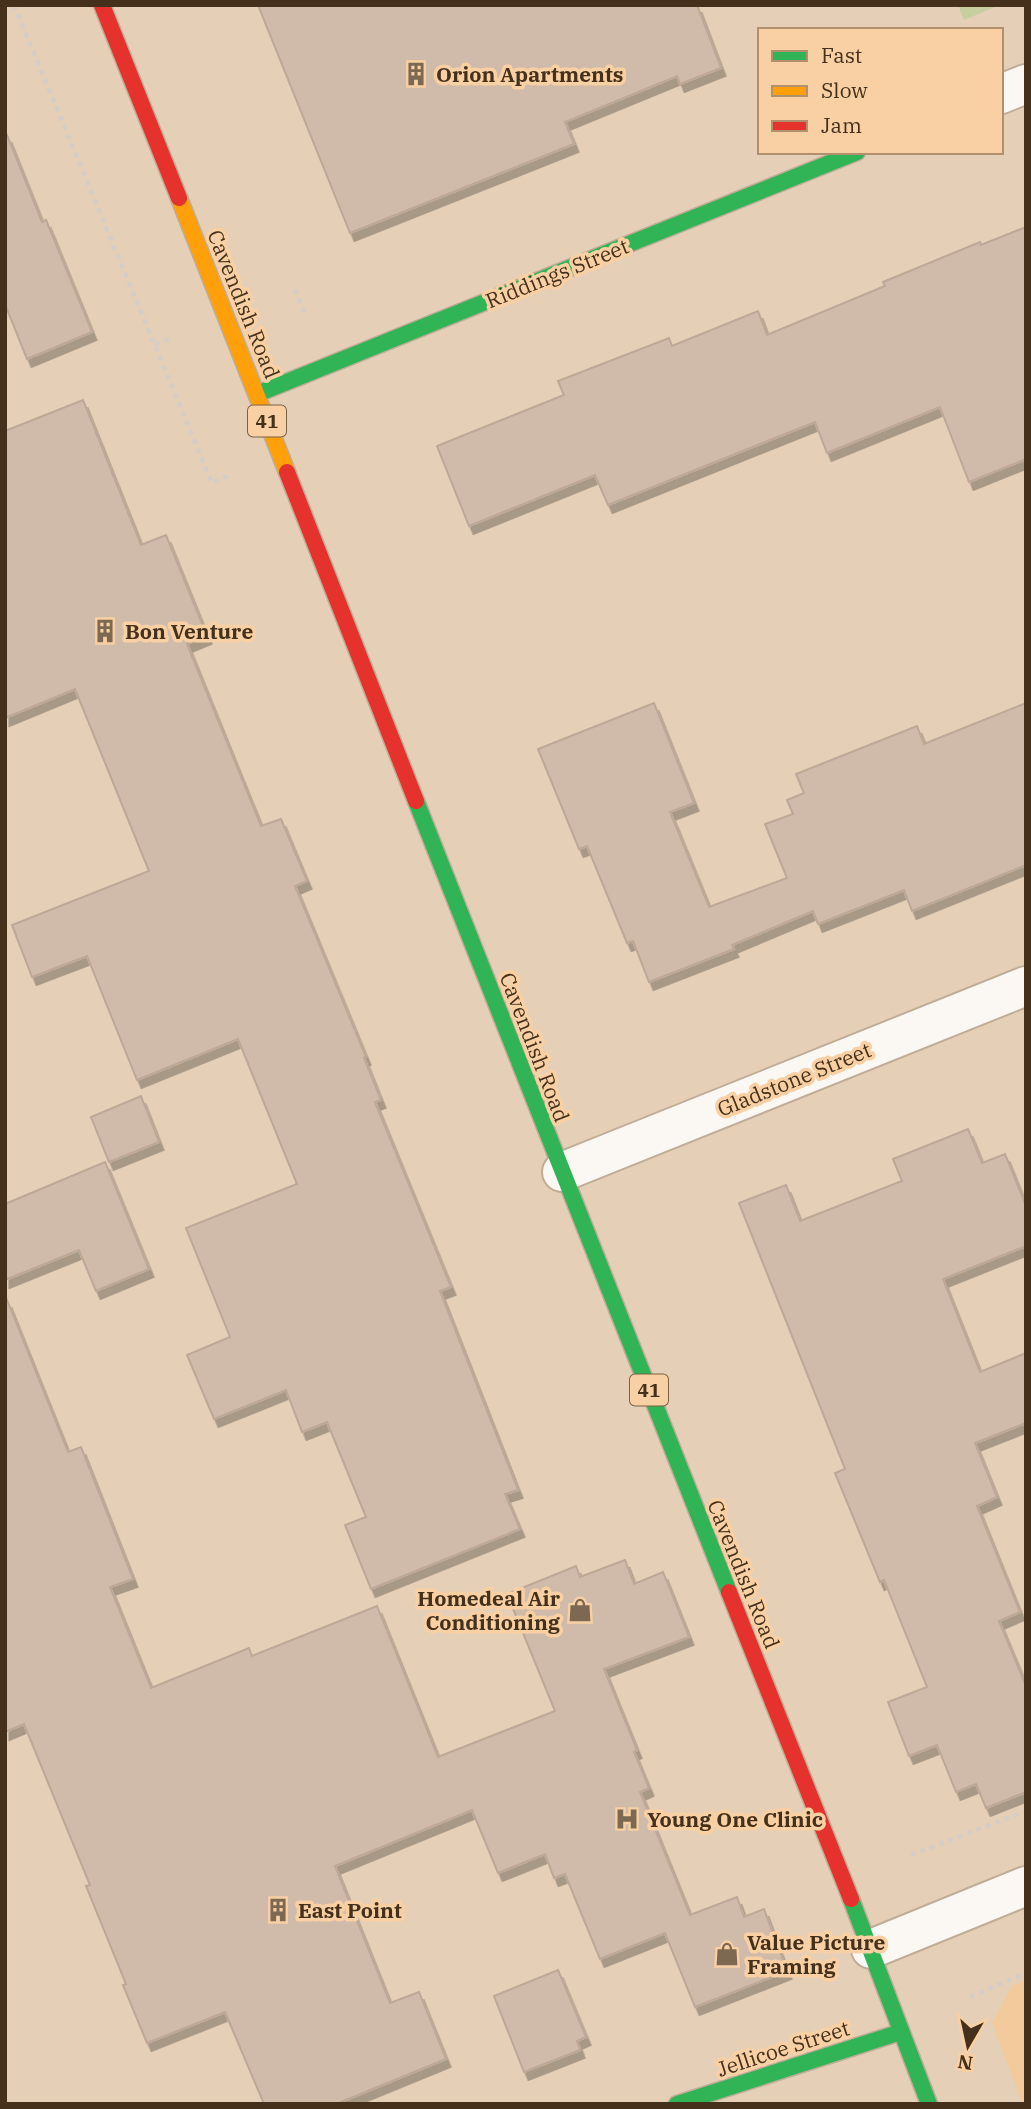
<svg xmlns="http://www.w3.org/2000/svg" width="1031" height="2109" font-family="'IBM Plex Serif',serif">
	<style>
		.built { fill: #f2ca9c }
		.green { fill: #c7cea0 }
		.building { fill: #d0baa9; stroke: #bda796; stroke-width: 2; filter: url(#shadow) }
		.lines { fill: none; stroke-linecap: round; stroke-linejoin: round }
		.street-casing { stroke: #c0ad97; stroke-width: 42 }
		.fast-casing { stroke: #c0ad97; stroke-width: 19 }
		.slow-casing { stroke: #c0ad97; stroke-width: 19 }
		.jam-casing { stroke: #c0ad97; stroke-width: 19 }
		.path { stroke: #d6cec6; stroke-width: 4.5; stroke-dasharray: 5 5; stroke-linecap: butt }
		.street { stroke: #fbf8f4; stroke-width: 38 }
		.fast { stroke: #30b455; stroke-width: 16 }
		.slow { stroke: #ff9f0a; stroke-width: 16 }
		.jam { stroke: #e5322d; stroke-width: 16 }
		.labels { text-anchor: middle; dominant-baseline: central; stroke-width: 7; stroke-linejoin: round; paint-order: stroke }
		.shield { fill: #f8d0a4; stroke: #7b6144; stroke-width: 2 }
		.shield-label { font-size: 19px; font-weight: bold; fill: #45311b }
		.poi-label { font-size: 21px; font-weight: bold; fill: #45311b; stroke: #f8d0a4; text-anchor: start }
		.street-label { font-size: 21px; fill: #45311b; stroke: #f8d0a4 }
	</style>
	<defs>
		<filter id="shadow"><feDropShadow dx="4.5" dy="8" stdDeviation="0" flood-color="#0004"/></filter>
	</defs>
	<rect width="100%" height="100%" fill="#e5cfb7"/>
	<path class="built" d="M1026,1980v124h-3l-31,-81 20,-37z"/>
	<path class="green" d="M958,5h42l-36,15z"/>
	<g class="building">
		<path d="M258,5h439l24,63 -41,16 -3,-8 -112,46 9,22 -224,89z"/>
		<path d="M7,135l35,87 4,-2 46,112 -65,27 -22,-55v-168z"/>
		<path d="M1026,227v232l-57,23 -29,-75 -113,46 -12,-31 -207,83 -13,-30 -126,51 -32,-80 127,-51 -6,-14 111,-43 3,8 86,-35 9,24 118,-49 -2,-4 97,-40 1,3z"/>
		<path d="M83,400l58,145 25,-10 41,101 -20,8 74,182 20,-7 26,62 -12,5 71,171 -2,1 17,42 -6,2 76,185 -11,4 78,199 -13,4 15,35 -149,60 -26,-64 21,-8 -39,-95 -25,10 -16,-42 -72,29 -27,-64 43,-18 -44,-109 111,-44 -59,-145 -101,41 -50,-124 -55,21 -20,-52 137,-54 -74,-182 -70,29v-287z"/>
		<path d="M654,703l40,100 -24,9 39,95 78,-29 -22,-54 28,-10 -6,-14 17,-7 -8,-19 121,-48 7,18 102,-41v162l-114,46 -8,-21 -86,34 -5,-13 -81,34 2,4 -85,33 -16,-41 -6,2 -40,-97 -8,3 -41,-100z"/>
		<path d="M141,1096l18,46 -50,20 -18,-45z"/>
		<path d="M968,1129l14,34 23,-9 21,52v40l-83,33 37,93 46,-19v70l-51,20 22,54 -20,9 43,106 -21,9 27,65v106l-40,16 -10,-24 -20,8 -19,-47 -28,11 -21,-54 39,-15 -43,-107 -4,2 -45,-109 10,-4 -106,-266 47,-18 14,36 102,-40 -9,-22z"/>
		<path d="M105,1162l44,107 -53,22 -17,-41 -74,30v-76z"/>
		<path d="M7,1300l61,152 13,-5 52,132 -23,8 41,101 98,-40 3,8 125,-50 61,151 117,-46 -48,-117 69,-28 4,11 45,-17 9,24 29,-12 26,65 -85,32 33,81 -3,2 15,36 -9,4 50,123 47,-18 7,20 20,-8 23,62 -92,36 -30,-74 -65,26 -35,-85 -11,4 -9,-24 -47,19 -26,-63 -137,56 55,137 29,-11 27,67 -110,45h-72l-39,-92 -78,31 -24,-58 3,-1 -40,-98 4,-1 -66,-161 -19,8v-431z"/>
		<path d="M558,1970l28,67 -9,4 3,9 -56,22 -30,-76z"/>
	</g>
	<g class="lines">
		<g class="street-casing">
			<g id="street">
				<path d="M1001,94l25,-10"/>
				<path d="M562,1172l464,-186"/>
				<path d="M871,1949l155,-63"/>
			</g>
		</g>
		<g class="fast-casing">
			<g id="fast">
				<path d="M257,394l600,-242"/>
				<path d="M416,801l313,791"/>
				<path d="M851,1899l78,205"/>
				<path d="M677,2104l224,-72"/>
			</g>
		</g>
		<g class="slow-casing">
			<path id="slow" d="M179,198l108,274"/>
		</g>
		<g class="jam-casing">
			<g id="jam">
				<path d="M102,5l77,193"/>
				<path d="M287,472l129,329"/>
				<path d="M729,1592l122,307"/>
			</g>
		</g>
		<g class="path">
			<path d="M14,5l198,478 16,-7"/>
			<path d="M295,289l9,23"/>
			<path d="M155,345l18,-7"/>
			<path d="M911,1855l115,-44"/>
			<path d="M970,1997l56,-24"/>
		</g>
		<use href="#street" class="street"/>
		<use href="#fast" class="fast"/>
		<use href="#slow" class="slow"/>
		<use href="#jam" class="jam"/>
	</g>
	<defs>
		<g id="building-bare" transform="scale(1.89)"><path d="M-4-6H4V6H1V3H-1V6H-4ZM-2.5-4.3h1.7v1.8h-1.7ZM.8-4.3h1.7v1.8H.8ZM-2.5-1h1.7V.8h-1.7ZM.8-1h1.7V.8H.8Z" fill="#7d6852" stroke="#f8d0a4" stroke-width="2.5" paint-order="stroke"/></g>
		<g id="shop-bare" transform="scale(1.89)"><path d="M-5-2.5h2.3a2.7 3.5 0 0 1 5.4 0H5L5.5 6h-11ZM-1.5-2.5h3a1.5 2.3 0 0 0-3 0Z" fill="#7d6852" stroke="#f8d0a4" stroke-width="2.5" paint-order="stroke"/></g>
		<g id="hospital-bare" transform="scale(1.89)"><path d="M-5-5h3v3.5h4V-5h3V5h-3V1.5h-4V5h-3Z" fill="#7d6852" stroke="#f8d0a4" stroke-width="2.5" paint-order="stroke"/></g>
	</defs>
	<g fill-rule="evenodd">
		<use href="#building-bare" x="416" y="74"/>
		<use href="#building-bare" x="105" y="631"/>
		<use href="#shop-bare" x="580" y="1610"/>
		<use href="#hospital-bare" x="627" y="1819"/>
		<use href="#building-bare" x="278" y="1910"/>
		<use href="#shop-bare" x="727" y="1954"/>
	</g>
	<g class="labels">
		<g class="shield">
			<rect x="248" y="405.5" width="38" height="31" rx="5"/>
			<rect x="630" y="1374.5" width="38" height="31" rx="5"/>
		</g>
		<g class="shield-label">
			<text x="267" y="421">41</text>
			<text x="649" y="1390">41</text>
		</g>
		<g class="poi-label">
			<text x="436" y="74">Orion Apartments</text>
			<text x="125" y="631">Bon Venture</text>
			<text x="560" y="1598" text-anchor="end">Homedeal Air<tspan x="560" dy="24">Conditioning</tspan></text>
			<text x="647" y="1819">Young One Clinic</text>
			<text x="298" y="1910">East Point</text>
			<text x="747" y="1942">Value Picture<tspan x="747" dy="24">Framing</tspan></text>
		</g>
		<g class="street-label">
			<text transform="translate(557 273) rotate(-22)">Riddings Street</text>
			<text transform="translate(244 304) rotate(68)">Cavendish Road</text>
			<text transform="translate(535 1047) rotate(69)">Cavendish Road</text>
			<text transform="translate(794 1079) rotate(-22)">Gladstone Street</text>
			<text transform="translate(744 1574) rotate(68)">Cavendish Road</text>
			<text transform="translate(783 2048) rotate(-18)">Jellicoe Street</text>
		</g>
	</g>
	<rect width="1031" height="2109" fill="none" stroke="#45311b" stroke-width="14"/>
	<rect x="758" y="28" width="245" height="126" fill="#f8d0a4" stroke="#b0906d" stroke-width="2"/>
	<rect x="772" y="51" width="35" height="10" fill="#30b455" stroke="#b0906d" stroke-width="2"/>
	<text x="821" y="63" font-size="21" fill="#45311b">Fast</text>
	<rect x="772" y="86" width="35" height="10" fill="#ff9f0a" stroke="#b0906d" stroke-width="2"/>
	<text x="821" y="98" font-size="21" fill="#45311b">Slow</text>
	<rect x="772" y="121" width="35" height="10" fill="#e5322d" stroke="#b0906d" stroke-width="2"/>
	<text x="821" y="133" font-size="21" fill="#45311b">Jam</text>
	<g transform="translate(968 2046) rotate(189)" stroke="#f8d0a4" stroke-width="5" paint-order="stroke">
	<path d="M0-5L12 26L0 18L-12 26Z" fill="#45311b"/>
	<text y="-10" font-size="19" font-weight="bold" text-anchor="middle" fill="#45311b">N</text>
	</g>
</svg>
